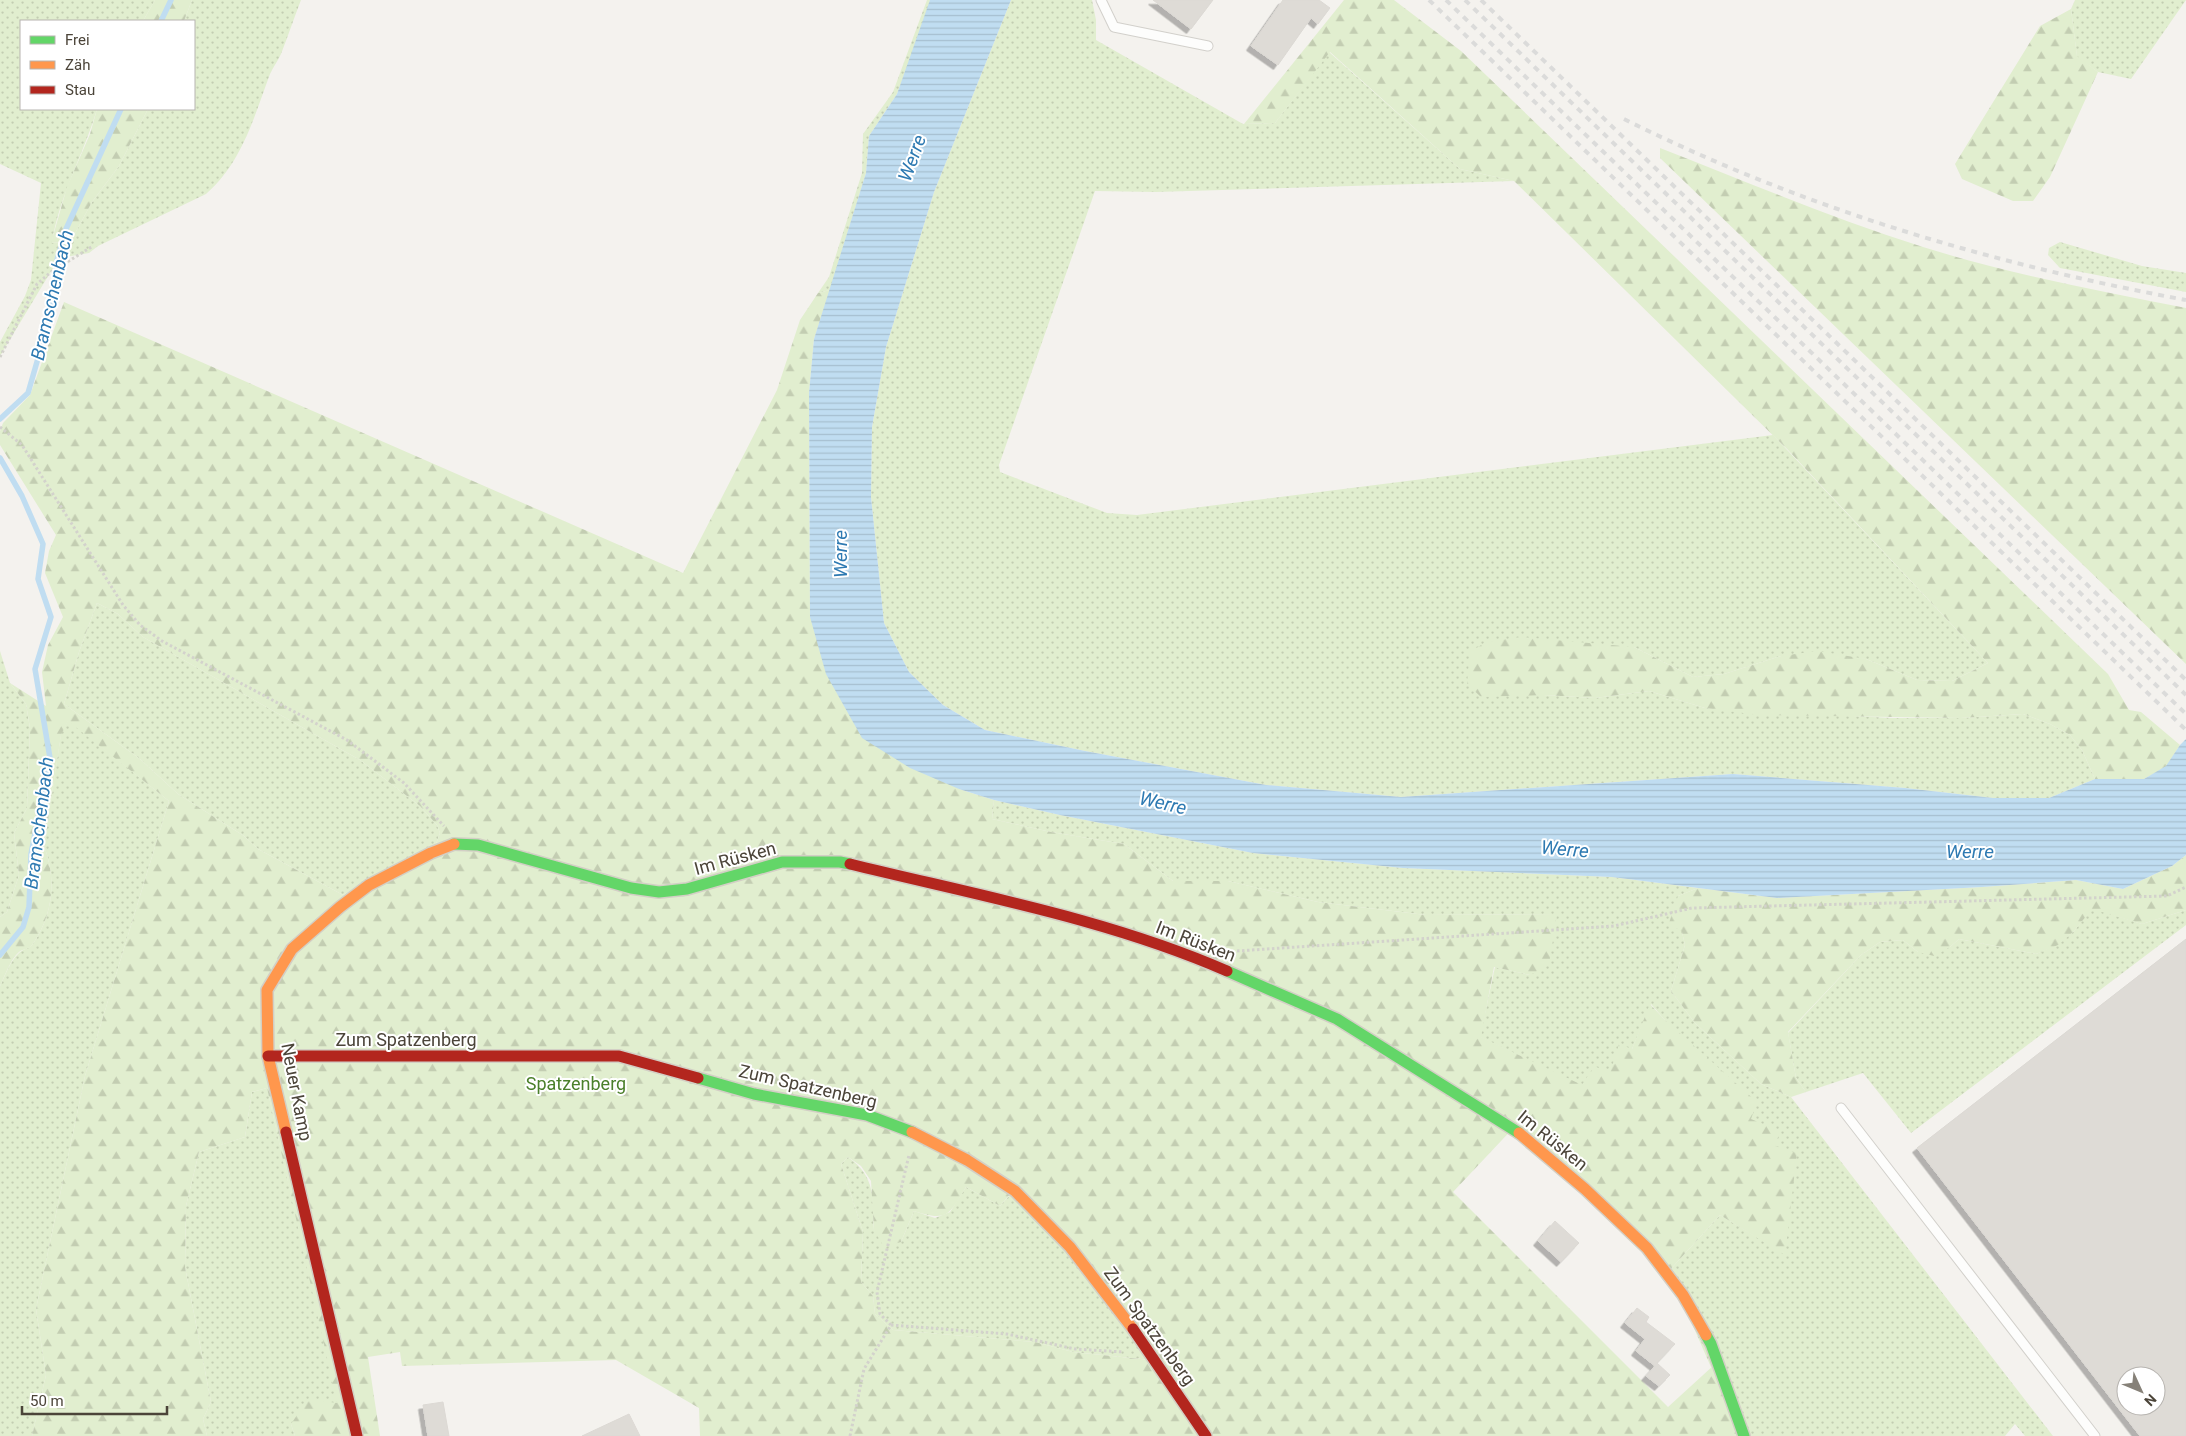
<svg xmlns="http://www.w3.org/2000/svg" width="2186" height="1436" font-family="Roboto,sans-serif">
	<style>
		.grass { fill: url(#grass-dots) }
		.forest { fill: url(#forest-firs); fill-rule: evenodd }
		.water { fill: url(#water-rules) }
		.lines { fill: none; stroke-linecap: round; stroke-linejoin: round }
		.stream { stroke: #c0ddf1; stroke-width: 5.5 }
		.building { fill: #dedbd6; stroke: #dcd9d4; fill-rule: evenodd; filter: url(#shadow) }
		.lane-casing { stroke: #d2d0cb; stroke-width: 11 }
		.fast-casing { stroke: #d3cfc5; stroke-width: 14 }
		.slow-casing { stroke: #d3cfc5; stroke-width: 14 }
		.jam-casing { stroke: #d3cfc5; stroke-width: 14 }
		.path { stroke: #d3d2cc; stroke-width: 3; stroke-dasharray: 2.5 2.5; stroke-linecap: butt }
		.lane { stroke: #fdfdfc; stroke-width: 9 }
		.fast { stroke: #63d668; stroke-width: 11 }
		.slow { stroke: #ff974d; stroke-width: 11 }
		.jam { stroke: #b3261e; stroke-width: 11 }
		.rail { stroke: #dbdbda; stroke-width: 4; stroke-dasharray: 6 6; stroke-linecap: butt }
		.labels { text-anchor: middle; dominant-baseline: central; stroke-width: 4; stroke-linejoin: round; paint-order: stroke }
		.street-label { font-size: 18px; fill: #4b4439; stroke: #fff }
		.park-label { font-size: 18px; fill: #4a7f2a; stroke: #fff }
		.water-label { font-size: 19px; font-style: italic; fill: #2e7ab2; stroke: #fff }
	</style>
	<defs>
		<pattern id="grass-dots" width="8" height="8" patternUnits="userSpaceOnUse" patternTransform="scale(1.25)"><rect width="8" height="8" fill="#e1eecf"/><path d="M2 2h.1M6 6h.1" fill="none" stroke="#c3cdb2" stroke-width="1.8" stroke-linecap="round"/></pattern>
		<pattern id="forest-firs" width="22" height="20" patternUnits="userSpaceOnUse" patternTransform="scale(1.25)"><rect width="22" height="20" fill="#e1eecf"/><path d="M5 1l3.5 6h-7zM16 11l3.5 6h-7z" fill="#c3cdb2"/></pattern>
		<pattern id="water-rules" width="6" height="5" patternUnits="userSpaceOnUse" patternTransform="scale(1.25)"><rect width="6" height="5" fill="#c0ddf1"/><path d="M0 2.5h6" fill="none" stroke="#a6bfcf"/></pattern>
		<filter id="shadow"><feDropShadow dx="-4.5" dy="4.5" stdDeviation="0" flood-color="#0004"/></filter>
	</defs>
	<rect width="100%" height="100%" fill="#f4f2ee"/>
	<g class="grass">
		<path d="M0,0h155l-12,21h-122v88h76c-13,45 -38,87 -45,134l13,-1 8,-5 19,-35 27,-36 29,-57h46v-88h-10l8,-21h109c-7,18 -13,36 -20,54 -3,7 -8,13 -11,20 -16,43 -28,89 -64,120l-108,52 -9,7 -30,5 -59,98v-14l25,-46 6,-16 10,-97 -41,-19z"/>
		<path d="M927,0h3l-1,8 -32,86 -28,42 -3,37 -36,117 -12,3 11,-16 33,-104 1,-39 30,-42z"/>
		<path d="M1011,0h81l4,20v20l147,84 32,-1 54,-71 131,117 54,12 -358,11 -61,-1 -96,274 1,7 107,41 30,2 636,-80 215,228 -36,18 -35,-1 -51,-21 -85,-3 -57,18 -31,3 -59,-30 -90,48 51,3 54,-7 56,17 186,10h70l62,-4 27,10 20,11 12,15 13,29 -46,19h-56l-88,-10 -172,-14 -332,23 -135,-12 -181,-34 -100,-21 -42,-25 -34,-33 -25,-49 -13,-126 1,-70 14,-80 48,-155z"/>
		<path d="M2075,0h111l-55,79 -33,-7 -21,-15 -6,-48z"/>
		<path d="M2060,242l82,24 44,7v19l-126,-24 -12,-13 1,-7z"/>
		<path d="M97,603l21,11 25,23 217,123 60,46 17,19 3,8 -4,11 -93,51 -85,-46 -14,-13 -66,-42 -38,-35 -76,-55 15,-52z"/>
		<path d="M0,651l10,32 16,21 4,24 -3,80 -13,25 5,42 -12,37 -7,5z"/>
		<path d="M68,720l101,81 -84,275 -49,233 10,66 -14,61h-32v-450c5,-10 10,-25 19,-33 4,-4 9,-4 13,-8 21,-29 25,-66 12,-99l17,-112z"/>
		<path d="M994,800l66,15 193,38 150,15 209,9 86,11 -20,8 4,36 3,13 -14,46 24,32 66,61 30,13 262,339h-28l-10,-12 -10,12h-264l-72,-165 51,-56 65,39 -11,-108 -123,-142 -19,45 -22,25 -28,12 -102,-49 15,-70 35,8 26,-61 -130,1 -108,-13 -90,-21h-55l-49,-37 -73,-12 -59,-13z"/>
		<path d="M2092,908l50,16 44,-14v15l-275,208 -48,-60 -57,19 -10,-14 -8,-45 73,-78 19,-13 23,-2 15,12 32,-5 9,-8 77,15 22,-10 16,-13z"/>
		<path d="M267,1088l71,315 -47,21 4,12h-88l-4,-17 8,-17 -26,-135 1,-61 13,-54 46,-15 7,-45z"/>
		<path d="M848,1157c29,21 24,41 26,73l27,12 13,-31 21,7 15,-6 16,-25 34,19 18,-20 143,175 -88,-9 -38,-10 -142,-12 -18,-16 -2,-18 -12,-14 2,-50 -22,-68z"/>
	</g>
	<g class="forest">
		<path d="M155,0h37l-8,21h-41z"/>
		<path d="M1344,0h50l67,51 647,623 21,36 12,2 39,33 -14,22 -22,12h-49l-13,-29 -12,-15 -20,-11 -27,-10 -62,4 -202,-3 -54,-7 -56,-17 -54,7 -51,-3 -63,2 -14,-13 3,-32 16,-10 35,-5 113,10 59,30 31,-3 57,-18 36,-5 49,8 51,21 35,1 36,-18 -201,-214 -273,-268 -54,-12 -130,-117 -55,71 -31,1z"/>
		<path d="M2071,9l6,47 21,16 -48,105 -17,24h-20l-51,-22 -7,-15 85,-138z"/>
		<path d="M97,109h51l-29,57 -27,36 -19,35 -8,5 -14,1 16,-56 23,-53z"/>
		<path d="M1660,148c87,34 174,71 263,99 86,27 175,44 263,61v356l-526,-506z"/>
		<path d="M830,290l-16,49 -5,54 1,224 149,172 35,11 -2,19 59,13 73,12 49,37h55l90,21 108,13 131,-1 -8,51 -19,10 -36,-8 -13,70 101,48 12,-19 16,7 9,-29 13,5 18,-45 15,16 92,82 -6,17 29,12 -5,15 22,7 -12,102 -65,-40 -51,56 -151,-148 -65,69 215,215 46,-42 27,71h-1041l-1,-28 -83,-48 -214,6 -2,-14 -32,5 12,79h-85l-4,-12 17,-25 29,4 -70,-315 -15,4 -7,45 -46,15 -13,54 -1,61 26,135 -8,17 4,17h-175l14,-61 -10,-66 49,-233 84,-275 -101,-80 -7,14 -17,111c13,33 9,70 -12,99 -4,5 -9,4 -13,7 -9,8 -14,24 -19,34v-69l7,-5 12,-37 -5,-42 13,-25 3,-80 -4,-24 -16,-21 36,23 -4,-34 6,-27 15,-28 -18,-44 4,-22 7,-16 -56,-90v-14l3,-8 27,-28 34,-93 619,271 94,-183 23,-70 18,-27zM97,603l21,11 25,23 217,123 60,46 17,19 3,8 -4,11 -93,51 -85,-46 -14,-13 -66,-42 -38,-35 -76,-55 15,-52zM848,1157l13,9 10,15 3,49 10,17 17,-5 13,-31c34,11 35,4 52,-24l34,19 17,-20 143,175 -87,-9 -38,-10 -142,-12 -18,-16 -2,-18 -12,-14 2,-50 -22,-68z"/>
		<path d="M2186,855v55l-44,14 -50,-15 -18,22 -16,14 -22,9 -77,-15 -9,8 -16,9 -16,-4 -15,-12 -23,2 -19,13 -73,77 8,46 10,14 -15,5 -30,-13 -66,-61 -24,-32 14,-46 -3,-13 -13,-9 9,-27 20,-8 79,10 205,-11 94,-7 47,9 49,-23z"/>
	</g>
	<path class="water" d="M930,0h81l-77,192 -48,155 -14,80 -1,70 13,126 25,49 34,33 42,25 100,21 181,34 135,12 332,-23 172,14 88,10h56l46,-19h49l22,-13 14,-21 6,-6v116l-14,11 -49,23 -47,-9 -94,7 -205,11 -165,-21 -209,-9 -150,-15 -193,-38 -66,-15 -35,-11 -49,-21 -48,-30 -36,-64 -16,-57 -1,-224 5,-54 52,-166 3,-37 28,-42z"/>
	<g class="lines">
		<g class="stream">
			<path d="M161,21l10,-21"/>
			<path d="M0,419l28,-26 15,-52 13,-57 1,-24 9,-31 55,-120"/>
			<path d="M0,458l22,38 21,48 -5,35 13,38 -16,52 15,89 -19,96 -2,53 -6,20 -23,28"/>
		</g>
	</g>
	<g class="building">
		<path d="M1153,0h60l-22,29z"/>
		<path d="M1283,0h36l11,8 -12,16 -7,-6 -33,47 -27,-19z"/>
		<path d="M2186,939v497h-46l-223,-288zM2126,1376h30v30h-30z"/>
		<path d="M1555,1221l24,22 -18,19 -23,-21z"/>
		<path d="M1637,1308l12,9 -3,5 29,22 -18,19 13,12 -11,11 -13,-10 9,-10 -19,-15 9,-12 -20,-16z"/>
		<path d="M443,1402l6,34h-21l-5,-31z"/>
		<path d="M629,1414l11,22h-58z"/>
	</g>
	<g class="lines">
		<g class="lane-casing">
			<g id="lane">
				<path d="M1101,0l13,27 94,19"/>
				<path d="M1841,1108l254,328"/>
			</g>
		</g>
		<g class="fast-casing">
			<g id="fast">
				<path d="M454,844l24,1 153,43 28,4 28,-3 95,-27h58l10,2"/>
				<path d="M1227,971l110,48 182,114"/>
				<path d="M698,1078l56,16 113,21 45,17"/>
				<path d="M1706,1335l5,9 33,92"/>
			</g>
		</g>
		<g class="slow-casing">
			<g id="slow">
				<path d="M286,1132l-18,-76 -1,-66 25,-41 48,-42 29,-22 62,-32 23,-9"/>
				<path d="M912,1132l55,28 48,31 55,56 63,82"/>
				<path d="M1519,1133l66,56 62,59 36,47 23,40"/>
			</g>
		</g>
		<g class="jam-casing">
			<g id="jam">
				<path d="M850,864c126,31 258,55 377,107"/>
				<path d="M268,1056h351l79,22"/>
				<path d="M286,1132l71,304"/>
				<path d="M1133,1329l73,107"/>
			</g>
		</g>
		<g class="path">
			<path d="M0,357l37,-73 14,-12 42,-26"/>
			<path d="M0,427l22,18 101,160 17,20 22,16 185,99 57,43 40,43"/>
			<path d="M1237,951l377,-25 78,-18 475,-12 19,-9"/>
			<path d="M891,1325l116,9 68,15 49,3"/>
			<path d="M850,1436l14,-67 27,-44 -11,-11 -3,-22 32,-137"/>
		</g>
		<use href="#lane" class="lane"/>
		<use href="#fast" class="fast"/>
		<use href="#slow" class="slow"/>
		<use href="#jam" class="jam"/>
		<g class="rail">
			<path d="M1429,0l757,730"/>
			<path d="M1446,0l740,714"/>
			<path d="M1465,0l721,695"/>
			<path d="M1481,0l705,680"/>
			<path d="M1624,119c178,89 367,145 562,181"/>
		</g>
	</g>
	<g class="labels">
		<g class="street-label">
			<text transform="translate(735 858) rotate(-15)">Im Rüsken</text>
			<text transform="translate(1196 941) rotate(21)">Im Rüsken</text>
			<text x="406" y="1039">Zum Spatzenberg</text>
			<text transform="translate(808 1086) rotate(13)">Zum Spatzenberg</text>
			<text transform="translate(297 1092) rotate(79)">Neuer Kamp</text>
			<text transform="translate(1553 1140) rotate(39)">Im Rüsken</text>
			<text transform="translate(1150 1326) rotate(54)">Zum Spatzenberg</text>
		</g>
		<g class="park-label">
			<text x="576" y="1083">Spatzenberg</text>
		</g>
		<g class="water-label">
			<text transform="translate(912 158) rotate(-70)">Werre</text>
			<text transform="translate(52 295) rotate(-77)">Bramschenbach</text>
			<text transform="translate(840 554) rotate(-90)">Werre</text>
			<text transform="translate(1163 803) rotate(13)">Werre</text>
			<text transform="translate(39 823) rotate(-83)">Bramschenbach</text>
			<text transform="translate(1565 849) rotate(5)">Werre</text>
			<text x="1970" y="851">Werre</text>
		</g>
	</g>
	<rect x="20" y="20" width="175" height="90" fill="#ffffff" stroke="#b7b4b0"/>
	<rect x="30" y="36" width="25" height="8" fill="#63d668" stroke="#b7b4b0"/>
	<text x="65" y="45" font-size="15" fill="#4b4439">Frei</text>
	<rect x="30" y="61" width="25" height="8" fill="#ff974d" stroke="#b7b4b0"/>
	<text x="65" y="70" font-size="15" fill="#4b4439">Zäh</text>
	<rect x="30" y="86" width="25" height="8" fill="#b3261e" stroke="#b7b4b0"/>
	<text x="65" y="95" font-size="15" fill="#4b4439">Stau</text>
	<g transform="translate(2141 1391) rotate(134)"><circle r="24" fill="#ffffff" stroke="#b7b4b0"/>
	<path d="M0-4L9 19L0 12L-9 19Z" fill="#868178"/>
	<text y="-8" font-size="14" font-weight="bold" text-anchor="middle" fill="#4b4439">N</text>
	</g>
	<path d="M22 1406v8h145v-8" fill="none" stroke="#4b4439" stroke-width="2.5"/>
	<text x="30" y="1406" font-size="15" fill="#4b4439" stroke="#ffffff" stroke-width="4" paint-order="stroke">50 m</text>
</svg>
